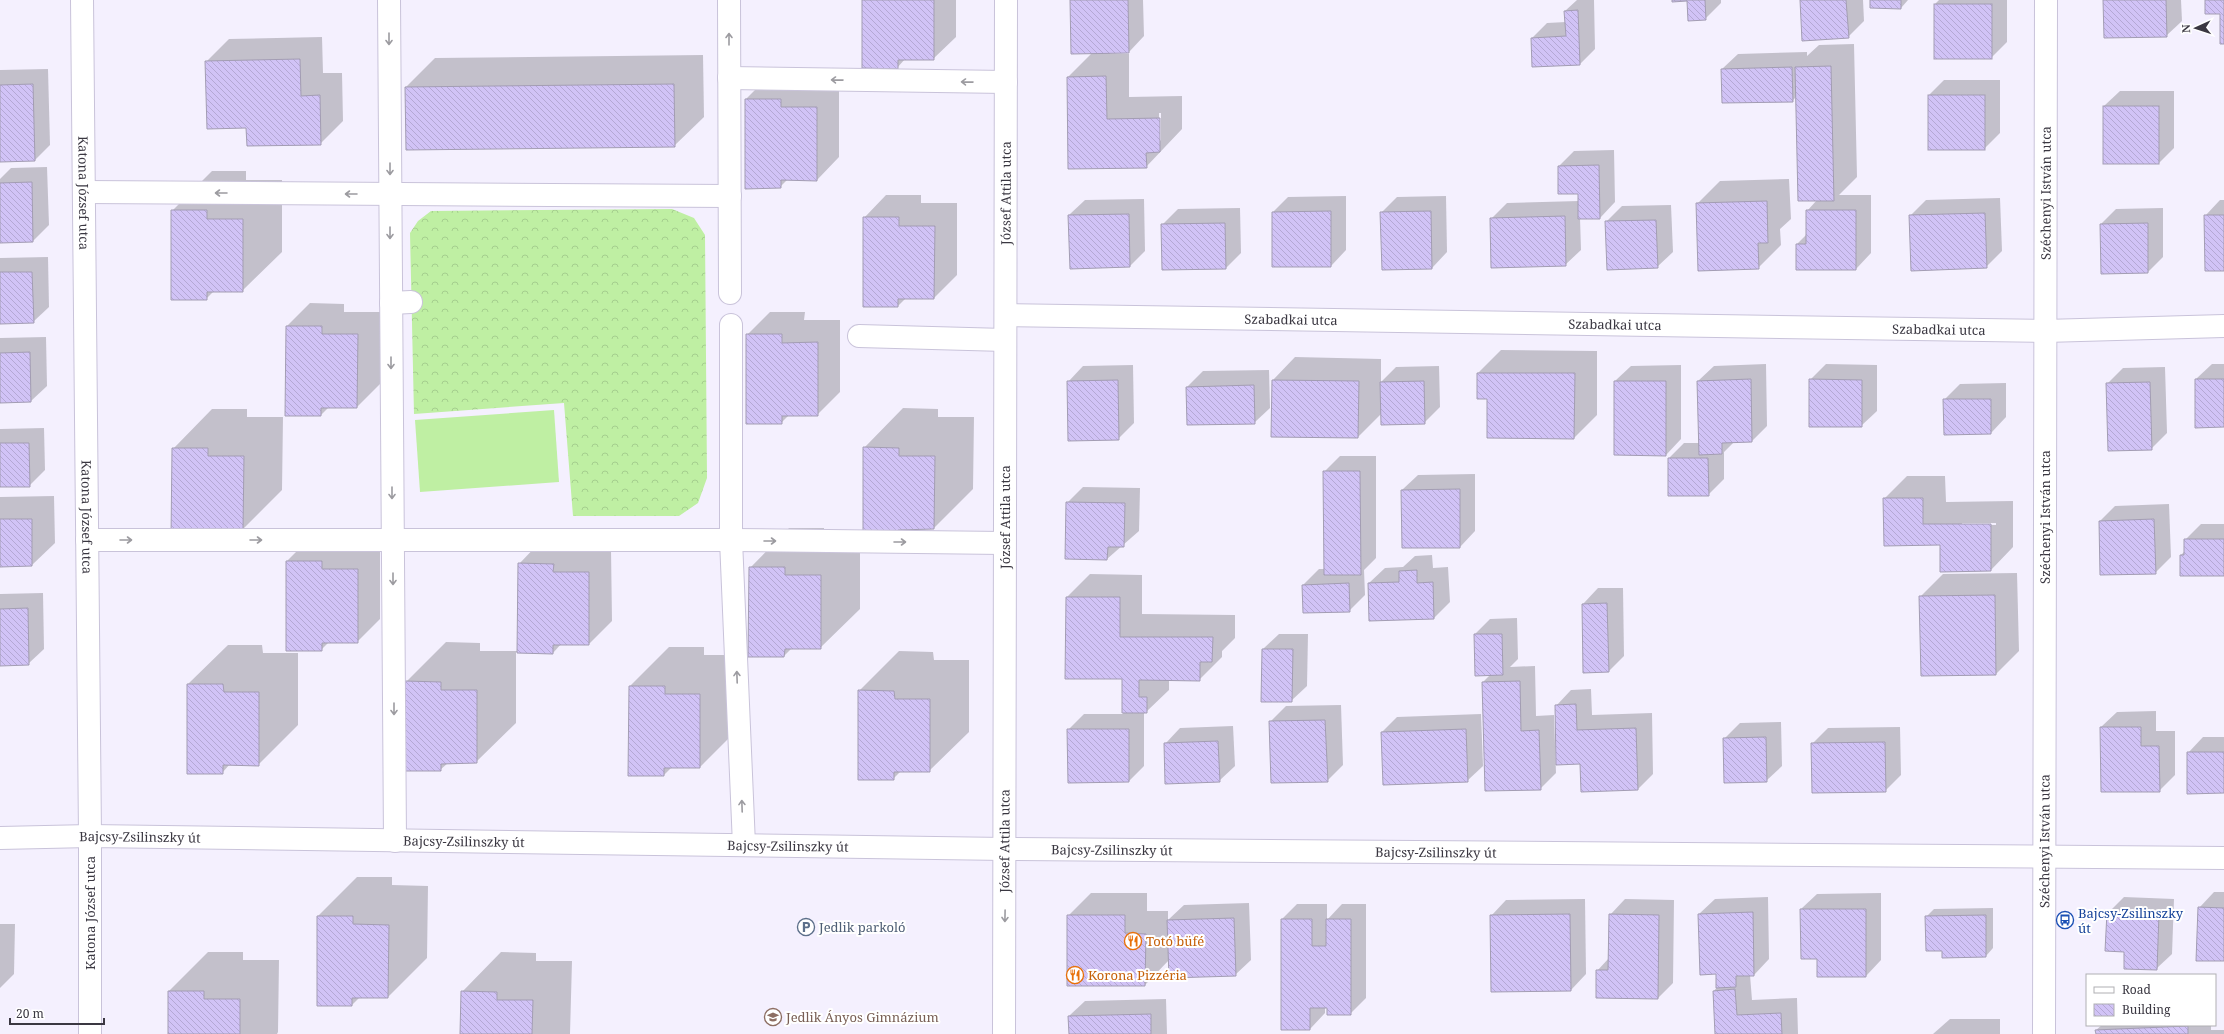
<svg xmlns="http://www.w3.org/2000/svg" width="2224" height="1034" font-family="'Noto Serif',serif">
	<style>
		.grass { fill: #bfefa3 }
		.forest { fill: url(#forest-crowns) }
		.shadow { fill: #0003; fill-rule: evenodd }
		.building { fill: url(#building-back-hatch); stroke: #a39db3 }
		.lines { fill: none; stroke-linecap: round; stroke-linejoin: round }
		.minor-casing { stroke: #c9c3da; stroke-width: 24 }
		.minor { stroke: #fff; stroke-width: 22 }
		.oneway { stroke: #9c9ba0 }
		.labels { text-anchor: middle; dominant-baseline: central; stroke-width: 4; stroke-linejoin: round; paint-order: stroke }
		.street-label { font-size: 13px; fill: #3a3741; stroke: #fff }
		.transit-label { font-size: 13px; fill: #164399; stroke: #fff; text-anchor: start }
		.service-label { font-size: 13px; fill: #4e5e75; stroke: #fff; text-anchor: start }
		.food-label { font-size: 13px; fill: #c56008; stroke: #fff; text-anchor: start }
		.education-label { font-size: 13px; fill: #785e54; stroke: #fff; text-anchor: start }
	</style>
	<defs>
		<pattern id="forest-crowns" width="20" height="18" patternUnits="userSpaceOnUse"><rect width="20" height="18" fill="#bfefa3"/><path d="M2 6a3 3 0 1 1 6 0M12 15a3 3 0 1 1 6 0" fill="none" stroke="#a5ce8e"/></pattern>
		<pattern id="building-back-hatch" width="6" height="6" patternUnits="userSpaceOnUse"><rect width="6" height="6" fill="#d1c3f6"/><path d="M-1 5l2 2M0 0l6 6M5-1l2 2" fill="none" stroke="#b4a8d4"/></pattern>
	</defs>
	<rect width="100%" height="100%" fill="#f4f0fe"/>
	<path class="grass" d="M554,410l5,72 -139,10 -5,-72z"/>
	<path class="forest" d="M672,209l22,9 11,17 2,243 -9,25 -19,13h-106l-9,-113 -150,11 -4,-181 8,-12 13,-10z"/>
	<g class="shadow">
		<path d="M863,0h93v37l-23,22h-28l-8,9z"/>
		<path d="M1071,0h72l1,36 -15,16h-19v2h19v43l53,-1v33l-36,38 -78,-90 24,-24zM1159,113h2v27l-2,2z"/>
		<path d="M1577,0h17l1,49 -15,15 -48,-26 15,-15 19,-1 -1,-11z"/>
		<path d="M1673,0h48v3l-16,16 -17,-19z"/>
		<path d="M1801,0h62l1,21 -16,16z"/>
		<path d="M1871,0h37l-7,8z"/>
		<path d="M1939,0h68v42l-16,16 -56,-54z"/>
		<path d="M2104,0h77l1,21 -16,15z"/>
		<path d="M322,37l1,36h19l1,48 -23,23 -73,-17 -41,-65 23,-23z"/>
		<path d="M1854,44l3,133 -18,18h32v58l-15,16 -59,-25 10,-10v-23l10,-11 -20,-104 -5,5 -70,-32 16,-15 69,-2v4l12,-11z"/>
		<path d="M703,55l1,62 -30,29 -268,-59 29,-29z"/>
		<path d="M48,69l2,76 -15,15 -35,1v-91z"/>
		<path d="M769,76l70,9v72l-22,23 -29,-1 -8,8 -34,-88z"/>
		<path d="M1944,80h56v53l-16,16 -55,-54z"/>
		<path d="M2120,91h54v57l-15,15 -55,-57z"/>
		<path d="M1614,150l1,52 -15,16h-20l1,32 -16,15 -74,-46 16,-16 72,-2v-8l-20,-27 15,-15z"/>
		<path d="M47,167l2,58 -16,16 -33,1v-63l11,-11z"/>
		<path d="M212,171h34v9h36v72l-40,39h-28l-8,8 -34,-88z"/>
		<path d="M1789,179l2,40 -11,10 1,16 -23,23 -61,-64 23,-23z"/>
		<path d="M886,195h35v8h36v72l-23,23h-28l-8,8 -34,-88z"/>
		<path d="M1346,196v54l-15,16 -58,-54 15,-15z"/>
		<path d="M1446,196l1,56 -15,16 -51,-55 16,-16z"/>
		<path d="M2000,198l2,53 -16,16 -76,-51 16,-16z"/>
		<path d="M1144,199l1,52 -15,15 -61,-51 16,-15z"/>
		<path d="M2220,200h4v70l-19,-54z"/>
		<path d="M1671,205l2,47 -16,15 -51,-45 16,-16z"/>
		<path d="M1240,208l1,45 -15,15 -64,-43 16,-16z"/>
		<path d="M2163,208v49l-15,15 -47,-48 15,-15z"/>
		<path d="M48,257l1,50 -16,15 -33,1v-65z"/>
		<path d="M310,303l34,1v8h36v72l-23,23h-28l-8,8 -34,-89z"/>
		<path d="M770,312h35l-1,8h36v72l-23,23h-28l-8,8 -34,-88z"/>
		<path d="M46,337l1,49 -16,15 -31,1v-64z"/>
		<path d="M1501,350l96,1v64l-23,23 -96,-65z"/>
		<path d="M1295,357l86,2v23l15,-15 43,-1 1,41 -16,16 -42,-10 -24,24 -86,-1 1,-56z"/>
		<path d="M1766,364l1,62 -15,15 -18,1 -10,10v27l-16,16 -39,-37 15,-15h16l-2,-62 16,-15z"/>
		<path d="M1826,364l51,1v46l-16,15 -51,-46z"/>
		<path d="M2212,364h12v62l-28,-47z"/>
		<path d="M1133,365l1,58 -16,16 -50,-57 15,-16z"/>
		<path d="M1681,365v74l-15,16 -51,-74 16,-15z"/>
		<path d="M2165,367l2,66 -16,16 -44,-65 16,-16z"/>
		<path d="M1269,370l1,38 -16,15 -66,1 -1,-37 16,-16z"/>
		<path d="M2006,383v34l-15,16 -47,-33 16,-16z"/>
		<path d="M903,408l35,1v8h36l-1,72 -39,39h-28l-8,9 -34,-89z"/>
		<path d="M212,409h35v8h36l-1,73 -39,39 -70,-80z"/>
		<path d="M44,428l1,42 -16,16h-29v-57z"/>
		<path d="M1340,456h36v102l-12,12 1,25 -16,16 -45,1 -1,-27 16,-16h6l-1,-97z"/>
		<path d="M1475,474v57l-15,16 -58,-57 16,-15z"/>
		<path d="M1907,476h38l1,26 67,-1v46l-22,23 -50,-26 -57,-45zM1962,523h34v2h-34z"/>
		<path d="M1083,487l57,1 -1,43 -32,28 -40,-56z"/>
		<path d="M54,496l1,47 -23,22 -32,1v-69z"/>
		<path d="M2169,504l2,53 -16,16 -55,-52 15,-15z"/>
		<path d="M2201,524h23v51l-43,-20 4,-4v-11z"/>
		<path d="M789,528h35v8h36v73l-40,39h-28l-8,8 -34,-88z"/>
		<path d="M310,538l70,8v73l-23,23h-28l-8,8h-34v-89z"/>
		<path d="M541,541l70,8 1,72 -23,23h-28l-8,9 -37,-1v71l-40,39 -28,1 -8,7 -34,-88 40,-40 34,1v8h38l1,-87z"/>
		<path d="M1432,555l1,13 15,-1 2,35 -16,16 -64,2 -1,-37 16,-15 18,-1 12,-11z"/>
		<path d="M2017,573l2,78 -23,23 -74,1 -2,-78 23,-23z"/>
		<path d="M1090,574l52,1v39l93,1v23l-13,13v6l-23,23 -30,-1v11l-23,22h-2v54l-15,15 -61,-51 16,-16h39v-36h-57l1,-81z"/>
		<path d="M1598,588h25l1,68 -15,15 -25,1 -1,-68z"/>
		<path d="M43,593l1,56 -16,15 -28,1v-71z"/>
		<path d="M1517,618l1,41 -8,8 25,-1 1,50 18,-1 2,58 -16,16 -57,-107 8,-8 -16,-40 15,-15z"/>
		<path d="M1279,634h29l-1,52 -16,15 -28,-52z"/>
		<path d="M228,645h34l1,8h35v72l-40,40 -28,-1 -8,9 -34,-89z"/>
		<path d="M669,647h35v8h35l1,72 -40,40h-28l-8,8 -34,-89z"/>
		<path d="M899,651l34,1 1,8h35v72l-40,39h-28l-8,8 -34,-88z"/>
		<path d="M1591,689l1,26 60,-2 1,61 -15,15 -57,-26 -25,-57 15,-16z"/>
		<path d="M1341,705l2,60 -16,16 -57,-59 16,-16z"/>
		<path d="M2156,711v20h19v44l-16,16 -58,-64 16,-15z"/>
		<path d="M1481,714l2,52 -16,15 -85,-49 15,-15z"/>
		<path d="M1781,722l1,44 -16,15 -42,-42 16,-16z"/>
		<path d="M1233,726l2,40 -16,15 -54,-37 15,-16z"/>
		<path d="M1900,727l1,48 -16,16 -73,-47 16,-16z"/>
		<path d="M2203,737h21v55l-36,-39z"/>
		<path d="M357,877h35v8l36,1 -1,72 -39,39h-28l-8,8 -34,-89z"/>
		<path d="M2214,892h10v68l-25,-52z"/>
		<path d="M1091,893h56v18h21v9l16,-15 65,-2 2,57 -16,15 -66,-15 -24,25 -77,-69z"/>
		<path d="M1881,893v67l-15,16 -48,-18 -17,-49 16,-15z"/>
		<path d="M1768,897l1,62 -15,16h-4l2,25 45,-2 1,36h-82l-2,-43 3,-4v-14l-18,-59 16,-15z"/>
		<path d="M2124,897l50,2 -2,55 -16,15 -31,-18 -17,-38z"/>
		<path d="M1585,899l1,75 -15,16 -80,-74 15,-16z"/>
		<path d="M1625,899l49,1 -1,83 -15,15 -61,-27 12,-13 1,-43z"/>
		<path d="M1297,904h30v16l15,-16h24v94l-16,16 -25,-7v6l-15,16 -28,-110z"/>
		<path d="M1993,908v40l-7,8 -43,-6 -17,-33 8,-8z"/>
		<path d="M0,924h15l-1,50 -14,14z"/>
		<path d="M208,952h35v8h36l-1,72 -1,2h-108v-43z"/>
		<path d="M501,952l35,1v8h36l-2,73h-109l1,-42z"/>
		<path d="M1166,999l1,35h-97l-1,-18 16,-15z"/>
		<path d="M1950,1019h50v15h-67z"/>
		<path d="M2102,1025h109v5h13v4h-127l-1,-4z"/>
	</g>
	<g class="building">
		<path d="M862,0h72v60h-36v9l-36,-1z"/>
		<path d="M1070,0h58l1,53 -58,1z"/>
		<path d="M1672,0h33l1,20 -18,1 -1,-20 -15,1z"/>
		<path d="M1800,0h46l3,38 -47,3z"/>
		<path d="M1870,0h31v9l-31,-1z"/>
		<path d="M2103,0h63l1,37 -63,1z"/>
		<path d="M2205,0h19v44h-4v-30h-15z"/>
		<rect x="1934" y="4" width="58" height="55"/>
		<path d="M1578,10l2,55 -48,2 -1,-29 35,-2 -2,-25z"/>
		<path d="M300,59l1,37 19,-1 1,50 -74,1 -1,-18 -39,1 -2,-68z"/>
		<path d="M1831,66l3,135h-36l-3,-134z"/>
		<path d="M1792,67l1,35 -71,1 -1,-34z"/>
		<path d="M1106,76l1,43 53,-1v34l-14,1 1,15 -79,1 -1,-92z"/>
		<path d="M33,84l2,77 -35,1v-77z"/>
		<path d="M674,84l1,63 -269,3 -1,-63z"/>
		<rect x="1928" y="95" width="57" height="55"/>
		<path d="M745,99h36v8h36v74l-36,-1v8l-36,1z"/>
		<rect x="2103" y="106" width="56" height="58"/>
		<path d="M1599,165l1,54h-22v-25h-20v-28z"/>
		<path d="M32,182l1,60 -33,1v-60z"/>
		<path d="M1767,201l1,42h-10l1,26 -61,2 -2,-68z"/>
		<path d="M171,210h36v9h36v73h-36v8h-36z"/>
		<path d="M1806,210h50v60h-60v-26h10z"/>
		<path d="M1331,211v56h-59v-55z"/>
		<path d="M1431,211l1,58 -50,1 -2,-58z"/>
		<path d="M1985,213l2,55 -76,3 -2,-56z"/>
		<path d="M1129,214l1,53 -60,2 -2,-54z"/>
		<path d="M2204,215h20v56h-19z"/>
		<path d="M1565,216l1,50 -75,2 -1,-50z"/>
		<path d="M863,217h36v9h36l-1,73h-36v8h-35z"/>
		<path d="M1656,220l2,48 -51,2 -2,-49z"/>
		<path d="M1225,223l1,46 -64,1 -1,-46z"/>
		<path d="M2148,223v50l-47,1 -1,-50z"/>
		<path d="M0,272h32l2,51 -34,1z"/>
		<path d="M286,326h36v8h36l-1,74h-36v8h-36z"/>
		<path d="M746,334h36v9l36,-1v74h-36v8h-36z"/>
		<path d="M30,352l1,50 -31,1v-50z"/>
		<path d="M1477,373h98l-1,66 -87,-1v-39h-10z"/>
		<path d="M1751,379l1,63 -30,1v11l-23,1 -2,-74z"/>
		<path d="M1809,379l53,1v47h-53z"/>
		<path d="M2195,379h29v48l-29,1z"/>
		<path d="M1118,380l1,60 -51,1 -1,-60z"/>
		<path d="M1272,380l87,1 -1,57 -87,-1z"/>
		<path d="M1424,381l1,43 -44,1 -1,-43z"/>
		<path d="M1614,381h52v75l-52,-1z"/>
		<path d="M2150,382l2,68 -44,1 -2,-68z"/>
		<path d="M1254,385l1,39 -68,1 -1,-38z"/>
		<path d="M1943,399h48v35l-47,1z"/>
		<path d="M0,443h29l1,44h-30z"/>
		<path d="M863,447l36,1v8h36l-1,73 -36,1v8l-35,-1z"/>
		<path d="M172,448h36v8h36l-1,74 -72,8z"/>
		<path d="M1668,458h40l1,38h-41z"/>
		<path d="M1323,471h37l1,104h-37z"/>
		<path d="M1460,489v59h-58l-1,-58z"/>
		<path d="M1883,498h40v26h68v47l-51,1v-27l-56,1z"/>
		<path d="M1066,502l59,1 -1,44h-16l-1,13 -42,-1z"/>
		<path d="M0,519h32v47l-32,1z"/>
		<path d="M2154,519l2,55 -56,1 -1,-54z"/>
		<path d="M2184,539h40v37h-44v-21h4z"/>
		<path d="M286,561h36v8h36v74h-36v8h-36z"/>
		<path d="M518,563l36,1 -1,8h36v73h-36v9l-36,-1z"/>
		<path d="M749,567h36v8h36v74h-36l-1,8h-36z"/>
		<path d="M1417,570v13l16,-1 1,37 -65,2 -1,-38 31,-1v-11z"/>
		<path d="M1349,583l1,29 -47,1 -1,-28z"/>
		<path d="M1995,595l1,80 -75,1 -2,-80z"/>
		<path d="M1066,597h54v40h93l-1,25h-12v19l-61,-1v17h8v16h-25v-34h-57z"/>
		<path d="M1607,603l2,69 -26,1 -1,-69z"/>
		<path d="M28,608l1,57 -29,1v-57z"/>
		<path d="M1474,634h28l1,41 -28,1z"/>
		<path d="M1262,649h31l-1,53h-31z"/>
		<path d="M405,681l36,1v8h36v73l-36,1v7h-36z"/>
		<path d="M1520,681l1,50 18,-1 2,60 -56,1 -3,-109z"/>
		<path d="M187,684h36l1,8h35v74l-36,-1v9h-36z"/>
		<path d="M629,686h36v8h35v74h-36v8h-36z"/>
		<path d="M858,690l36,1 1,8h35v73h-36v8h-36z"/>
		<path d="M1576,704l1,26 59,-2 2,62 -57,2 -1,-28 -24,1 -1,-60z"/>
		<path d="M1325,720l3,62 -57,1 -2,-62z"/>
		<path d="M2100,727h41v19h18l1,46h-59z"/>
		<path d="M1067,729h62v53l-61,1z"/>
		<path d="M1466,729l2,53 -85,3 -2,-53z"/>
		<path d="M1766,737l1,45 -43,1 -1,-45z"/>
		<path d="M1218,741l2,41 -55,2 -1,-41z"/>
		<path d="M1885,742l1,50 -74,1 -1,-50z"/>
		<path d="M2187,752h37v41l-37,1z"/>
		<path d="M2198,907l26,1v53h-28z"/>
		<path d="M1800,909h66v68h-49v-18h-16z"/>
		<path d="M1753,912l1,64h-18v11l-20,1v-14l-16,1 -2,-61z"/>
		<path d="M2107,912l52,2 -2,56 -33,-1v-17l-19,-1z"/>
		<path d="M1570,914l1,77 -80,1 -1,-77z"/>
		<path d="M1609,914l50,1 -1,84 -62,-1v-28h12z"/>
		<path d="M1067,915h58v18l21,1 -1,52h-78z"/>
		<path d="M1986,915v42l-44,1v-7h-16l-1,-35z"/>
		<path d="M317,916h36v8l36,1 -1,73h-36v8h-35z"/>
		<path d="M1234,918l2,58 -67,2 -2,-58z"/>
		<path d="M1281,919h31v27h14v-27h25v96h-24v-7h-17v22h-29z"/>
		<path d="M1735,989l2,26 44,-2 1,21h-67l-2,-43z"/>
		<path d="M168,991h36v8h36v35h-72z"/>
		<path d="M461,991l36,1v8h36l-1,34h-72z"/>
		<path d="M1151,1014v20h-82l-1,-18z"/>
		<path d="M2188,1026v8h-92l-1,-4z"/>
	</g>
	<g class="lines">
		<g class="minor-casing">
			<g id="minor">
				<path id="s1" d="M82,0l8,836v198"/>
				<path d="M389,0l6,841"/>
				<path d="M729,0l1,293"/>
				<path d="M729,78l277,4"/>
				<path d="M84,192l646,4"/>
				<path d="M391,303l20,-1"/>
				<path id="s2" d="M1006,315l1039,16 179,-5"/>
				<path d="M731,325v215l13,305"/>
				<path d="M859,336l146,4"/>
				<path d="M87,540h644l273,3"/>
				<path id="s3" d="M0,838l90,-2 915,13 1219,9"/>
				<path id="s4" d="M1004,1034l2,-1034"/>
				<path id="s5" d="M2044,1034l2,-1034"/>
			</g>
		</g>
		<use href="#minor" class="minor"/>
	</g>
	<defs><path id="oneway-shaft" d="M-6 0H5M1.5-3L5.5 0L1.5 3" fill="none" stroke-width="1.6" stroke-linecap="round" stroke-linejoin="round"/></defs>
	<g class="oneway">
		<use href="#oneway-shaft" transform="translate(389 39) rotate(90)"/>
		<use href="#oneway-shaft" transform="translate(729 39) rotate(-90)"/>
		<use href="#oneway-shaft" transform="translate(837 80) rotate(-179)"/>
		<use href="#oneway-shaft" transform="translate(967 82) rotate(-179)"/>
		<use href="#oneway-shaft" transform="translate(390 169) rotate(90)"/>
		<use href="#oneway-shaft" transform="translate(221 193) rotate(-180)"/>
		<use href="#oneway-shaft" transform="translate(351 194) rotate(-180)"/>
		<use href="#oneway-shaft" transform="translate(390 233) rotate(90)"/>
		<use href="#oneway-shaft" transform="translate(391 363) rotate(90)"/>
		<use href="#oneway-shaft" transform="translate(392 493) rotate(90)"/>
		<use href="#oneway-shaft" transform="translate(126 540)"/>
		<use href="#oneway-shaft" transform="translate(256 540)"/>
		<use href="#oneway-shaft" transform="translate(770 541)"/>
		<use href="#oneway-shaft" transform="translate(900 542)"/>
		<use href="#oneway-shaft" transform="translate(393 579) rotate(90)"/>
		<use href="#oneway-shaft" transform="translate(737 677) rotate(-92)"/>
		<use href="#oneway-shaft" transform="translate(394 709) rotate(90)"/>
		<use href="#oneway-shaft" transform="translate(742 806) rotate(-92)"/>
		<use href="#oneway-shaft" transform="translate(1005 916) rotate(91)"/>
	</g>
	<defs>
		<g id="bus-ring" transform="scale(0.9)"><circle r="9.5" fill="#fff" stroke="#1a4fb4" stroke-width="1.5"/><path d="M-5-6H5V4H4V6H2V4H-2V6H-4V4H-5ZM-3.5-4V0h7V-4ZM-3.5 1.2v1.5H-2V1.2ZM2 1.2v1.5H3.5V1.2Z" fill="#1a4fb4"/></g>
		<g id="parking-ring" transform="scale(0.9)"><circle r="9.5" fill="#fff" stroke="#5c6f8a" stroke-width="1.5"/><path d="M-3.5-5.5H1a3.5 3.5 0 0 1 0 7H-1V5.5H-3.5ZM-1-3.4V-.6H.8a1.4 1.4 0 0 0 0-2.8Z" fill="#5c6f8a"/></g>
		<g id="restaurant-ring" transform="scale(0.9)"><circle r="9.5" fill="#fff" stroke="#e8710a" stroke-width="1.5"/><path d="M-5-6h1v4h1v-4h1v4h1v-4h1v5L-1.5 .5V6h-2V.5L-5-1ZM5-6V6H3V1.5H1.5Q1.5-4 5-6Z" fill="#e8710a"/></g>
		<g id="school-ring" transform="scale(0.9)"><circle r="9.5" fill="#fff" stroke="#8d6e63" stroke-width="1.5"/><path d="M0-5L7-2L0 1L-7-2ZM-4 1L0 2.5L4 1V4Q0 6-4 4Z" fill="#8d6e63"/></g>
	</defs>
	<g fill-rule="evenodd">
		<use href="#bus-ring" x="2065" y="920"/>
		<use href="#parking-ring" x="806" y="927"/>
		<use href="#restaurant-ring" x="1133" y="941"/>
		<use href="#restaurant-ring" x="1075" y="975"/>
		<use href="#school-ring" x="773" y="1017"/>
	</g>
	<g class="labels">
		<g class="street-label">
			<text stroke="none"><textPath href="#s1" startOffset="193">Katona József utca</textPath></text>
			<text stroke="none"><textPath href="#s4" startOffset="841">József Attila utca</textPath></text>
			<text stroke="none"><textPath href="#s5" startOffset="841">Széchenyi István utca</textPath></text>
			<text stroke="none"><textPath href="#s2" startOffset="285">Szabadkai utca</textPath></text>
			<text stroke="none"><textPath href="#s2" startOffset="609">Szabadkai utca</textPath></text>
			<text stroke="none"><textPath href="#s2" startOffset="933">Szabadkai utca</textPath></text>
			<text stroke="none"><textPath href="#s1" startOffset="517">Katona József utca</textPath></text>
			<text stroke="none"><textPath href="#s4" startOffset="517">József Attila utca</textPath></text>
			<text stroke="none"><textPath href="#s5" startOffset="517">Széchenyi István utca</textPath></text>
			<text stroke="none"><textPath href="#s3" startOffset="140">Bajcsy-Zsilinszky út</textPath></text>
			<text stroke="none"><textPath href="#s4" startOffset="193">József Attila utca</textPath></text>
			<text stroke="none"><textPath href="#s5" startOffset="193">Széchenyi István utca</textPath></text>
			<text stroke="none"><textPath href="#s3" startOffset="464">Bajcsy-Zsilinszky út</textPath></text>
			<text stroke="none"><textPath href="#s3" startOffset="788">Bajcsy-Zsilinszky út</textPath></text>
			<text stroke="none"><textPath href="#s3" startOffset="1112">Bajcsy-Zsilinszky út</textPath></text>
			<text stroke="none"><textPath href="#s3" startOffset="1436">Bajcsy-Zsilinszky út</textPath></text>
			<text transform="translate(90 913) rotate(-90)">Katona József utca</text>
		</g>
		<g class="transit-label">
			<text x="2078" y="913">Bajcsy-Zsilinszky<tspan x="2078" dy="15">út</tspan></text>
		</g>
		<g class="service-label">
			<text x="819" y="927">Jedlik parkoló</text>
		</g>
		<g class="food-label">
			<text x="1146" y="941">Totó büfé</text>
			<text x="1088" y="975">Korona Pizzéria</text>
		</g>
		<g class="education-label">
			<text x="786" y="1017">Jedlik Ányos Gimnázium</text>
		</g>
	</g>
	<rect x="2086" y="974" width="130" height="52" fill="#ffffff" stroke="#b0afb3"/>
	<rect x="2094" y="987" width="20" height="6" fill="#ffffff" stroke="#b0afb3"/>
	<text x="2122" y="994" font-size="12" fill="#3a3741">Road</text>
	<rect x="2094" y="1004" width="20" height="12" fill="url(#building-back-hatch)" stroke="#b0afb3"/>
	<text x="2122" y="1014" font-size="12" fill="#3a3741">Building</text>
	<g transform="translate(2196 28) rotate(267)" stroke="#ffffff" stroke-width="3" paint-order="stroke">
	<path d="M0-3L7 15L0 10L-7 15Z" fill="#3a3741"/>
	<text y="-6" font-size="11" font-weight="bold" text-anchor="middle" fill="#3a3741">N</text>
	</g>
	<path d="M10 1018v6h94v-6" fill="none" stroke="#3a3741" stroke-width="2"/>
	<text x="16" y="1018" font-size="12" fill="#3a3741" stroke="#ffffff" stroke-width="3" paint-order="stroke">20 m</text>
</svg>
